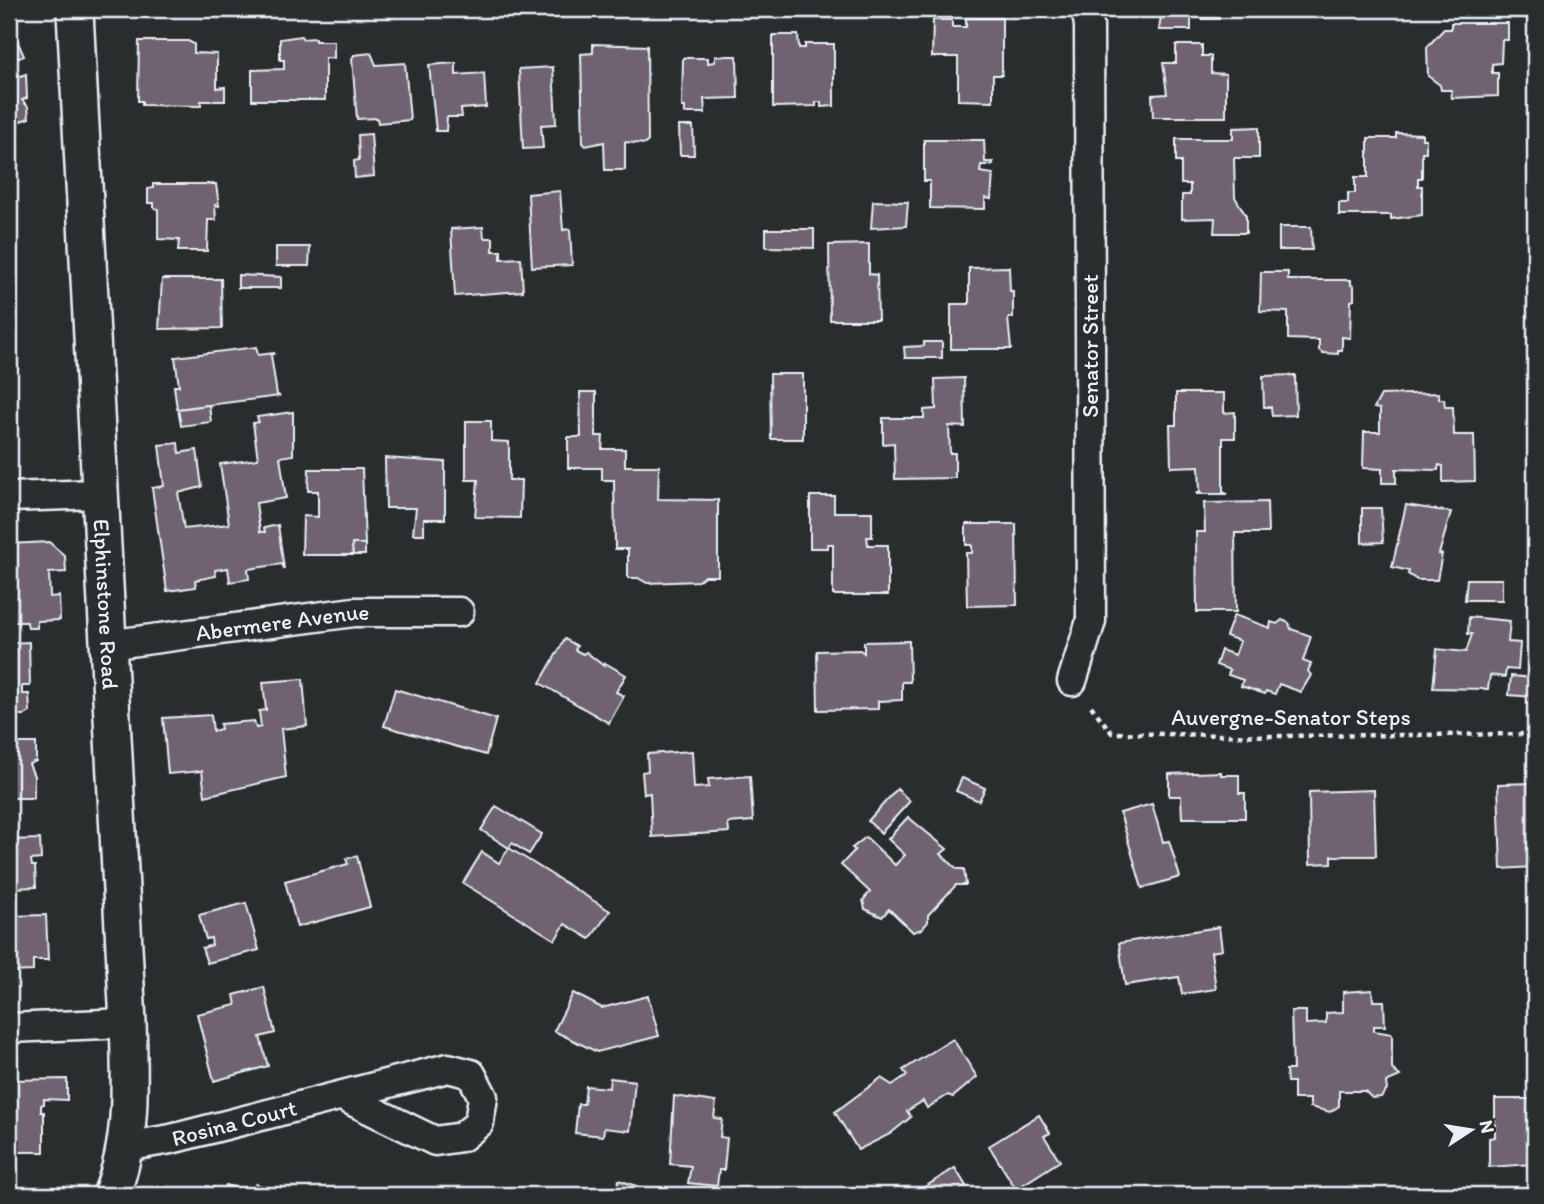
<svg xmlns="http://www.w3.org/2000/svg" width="1544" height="1204" font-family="Itim,sans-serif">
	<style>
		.building { fill: #6f626f; stroke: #e8f1f8; stroke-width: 2 }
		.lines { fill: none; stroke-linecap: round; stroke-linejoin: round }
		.minor-casing { stroke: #e8f1f8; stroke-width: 33 }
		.tertiary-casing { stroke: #e8f1f8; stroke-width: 40 }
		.path { stroke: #e8f1f8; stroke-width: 4.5; stroke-dasharray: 5 5; stroke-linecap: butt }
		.minor { stroke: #2a2d2e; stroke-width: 28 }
		.tertiary { stroke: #2a2d2e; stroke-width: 35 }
		.labels { text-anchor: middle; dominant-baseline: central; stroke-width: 7; stroke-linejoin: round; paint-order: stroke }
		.street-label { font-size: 23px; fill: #e8f1f8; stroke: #2a2d2e }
	</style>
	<rect width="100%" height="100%" fill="#2a2d2e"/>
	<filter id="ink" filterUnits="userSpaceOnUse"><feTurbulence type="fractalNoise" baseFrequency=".0143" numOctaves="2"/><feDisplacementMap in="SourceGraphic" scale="14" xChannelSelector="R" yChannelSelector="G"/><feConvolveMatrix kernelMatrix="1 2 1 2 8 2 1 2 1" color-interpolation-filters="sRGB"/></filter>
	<g filter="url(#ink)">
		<g class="building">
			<path d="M1162,9h57v10h-17v-10h-11v21h-32z"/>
			<path d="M966,18h36v57h-9v26l-35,-1v-43h-26l1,-37h19v7h14z"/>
			<path d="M9,23l15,33 -15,6z"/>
			<path d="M1451,23h57v17h-6l-1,23 -9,1v9h6v23l-46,2 -1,-8h-10l-1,-5 -12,-9 -1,-29 17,-18h7z"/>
			<path d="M773,35h25l1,13h6v-4h29v62l-13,1v-5h-5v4l-43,1z"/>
			<path d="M301,36l2,3 12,-1v3h19v17h-9v42h-73v-30l32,-1v-9h-4v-21z"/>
			<path d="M139,41h49l6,3v9l23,1v34l8,-1v14h-24v5l-59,-1v-4h-4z"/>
			<path d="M593,44l54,2 1,95 -3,3 -20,-2v28h-20l-1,-28 -18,4 -3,-3 -2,-89 12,-1z"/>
			<path d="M1176,45h26v11h9v17l15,1v43h-73l-1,-22 15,-1 -4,-31h13z"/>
			<path d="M371,53l5,12 29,-2 5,57 -32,3 -1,-5 -20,1 -5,-60 2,-4z"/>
			<path d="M715,56h22l1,42 -34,1 1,14h-20v-6h-3l1,-49h25v5l7,-1z"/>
			<path d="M456,63v12l28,-2 2,34 -25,2 1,8h-15l-1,14h-10l-7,-66z"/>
			<path d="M553,67l3,57 -15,1 2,23 -20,1 -4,-80z"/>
			<path d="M26,74l1,24 -5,2 6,7 1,11 -20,7v-45z"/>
			<path d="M679,126h14l1,29h-14z"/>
			<path d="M1259,127v31h-25l1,39 11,19v17h-32l1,-15 -33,1v-24h8v-11h-9v-22h-5v-23h57v-11z"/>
			<path d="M1396,133l26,1v5h4v13h-4v26h-4v8h4v29l-31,4v-4h-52v-12h9v-10h7v-16h13v-39h28z"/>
			<path d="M371,134l3,42 -19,2 -1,-17 5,-1 -1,-25z"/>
			<path d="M924,140h60l1,22h8v3h-12l-1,7 13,2 -2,25 -6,-1v11l-55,-1v-27h-6z"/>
			<path d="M153,184h63l3,22 -4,-1 1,15h-8l-1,31h-29l1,-11 -21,-1v-30l-4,-1v-5h-6v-14l5,-1z"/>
			<path d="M560,191l3,39 7,-1 2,36 -40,2 -4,-73z"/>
			<path d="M873,201l35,1 -2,24 -35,2z"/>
			<path d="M483,227l1,11h9v13h8v8l20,-1 2,33 -68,5 -4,-67z"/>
			<path d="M1279,227h32l1,23h-33z"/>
			<path d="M766,229h48v19l-48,-1z"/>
			<path d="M869,244v30l8,1 1,45h-48l-1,-75z"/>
			<path d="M276,247h34l-1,19h-33z"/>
			<path d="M1009,267l1,24h3v27h-5l3,31h-60v-45h18v-36z"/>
			<path d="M1261,272h27v8h63v5l3,1v14l-3,1 -1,37 -8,-1v13h-4v4l-15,-1 -4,-3v-10l-31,-1v-27l-28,-1z"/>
			<path d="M238,275l43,2v11h-43z"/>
			<path d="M162,279h59l1,49 -63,1z"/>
			<path d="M924,342h18v16h-37l-1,-11 20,-1z"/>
			<path d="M256,347l2,8 17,-2 -4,2 6,40 3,1 -103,13 -3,-23h5l-4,-29z"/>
			<path d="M770,374h33v65h-32z"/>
			<path d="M1295,375l1,40 -24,1 -1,-9h-7l-1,-31z"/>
			<path d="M964,378l1,49 -16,-1 1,27h5v25l-60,1 -1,-36 -11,1v-26h41v-8l12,-1 -1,-30z"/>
			<path d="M580,392h16v44h7l-1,13h23v17h34l-1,33 60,1v76h-14l-6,5 -51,2 -9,-5h-10v-29h-13l-1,-69h-12v-12h-34v-31h13z"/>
			<path d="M1176,393h48v20l11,-1v26h-12v54l4,2h-31l4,-2 -1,-26 -28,1 -1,-42h6z"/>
			<path d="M1439,393v6h5l1,8h8l1,28h20l1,46 -32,1v-16l-4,-1 -1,5 -42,-1v14h-14v-14l-19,-1 1,-36h16v-23l-6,-1 7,-13z"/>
			<path d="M209,405l2,17 -30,4 -3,-17z"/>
			<path d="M293,412v43l-13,2 6,41 -30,5 4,29h5l-1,-4 14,-3 6,44 -2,-5 -34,5 1,10 -19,3 -2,-14 -13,2 1,6 -21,4 1,7 -29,4 -15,-103 12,-2 -5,-41 19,-2 1,10 18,-3 5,37 -24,6 6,36 45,-5 -9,-60 38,-5 -5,-36 6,-1 -2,-5z"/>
			<path d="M466,421h25v20l18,1v38h12l-1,38 -45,-1 3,-37h-12z"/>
			<path d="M385,458l60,4v57h-21v15h-11l3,-26h-30z"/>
			<path d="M309,469h53l3,75h-13l1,11h-51l1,-39 15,1v-26h-10z"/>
			<path d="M810,496h24v16h38v25h-5l1,8h20v50h-55v-51h-5v4h-18z"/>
			<path d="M1267,502l1,31h-33l1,79h-39l-1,-80h9l-1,-29z"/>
			<path d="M1406,505l45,7 -12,42h3l-5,26h-20l-9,-6 1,-3 -17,-4z"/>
			<path d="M1362,508h19l2,34 -21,1z"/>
			<path d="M966,524h50l1,81 -50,1 -1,-53h6v-8h-6z"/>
			<path d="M49,542l16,14 1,16 -17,1 1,24 9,-1 1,24 -23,1v7h-9l-1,-6h-14l-4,-78z"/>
			<path d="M352,544h13v11h-12z"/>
			<path d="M1467,579h35v21h-37z"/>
			<path d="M1234,615l36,13 1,-6 6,2 5,-4 7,3 2,6 20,7 -8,25 8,3 -3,7 3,4 -10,17 -22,-8 -4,10 -9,-3 -1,3 -24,-8 2,-6 -15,-5 2,-5 -14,-5 5,-15 14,5 5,-14 -14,-5z"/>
			<path d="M1469,617l41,4 -2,21 12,1 -2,27 -12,-1 -1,8 -15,-2 -2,14 -55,-1 4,-39 29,3 6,-18h-4z"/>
			<path d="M565,639l12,7 -2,4 8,4 3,-2 18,14 1,-3 21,12 -10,17 8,4 -15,27 -69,-40z"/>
			<path d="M909,641l1,41h-8v18l-24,1v8l-60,1 -1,-59 43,-1 4,3v-11z"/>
			<path d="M29,642l1,44h-8v8h7l1,18 -5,3h-16v-72z"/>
			<path d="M1511,676l24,2v19l-26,-2z"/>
			<path d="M303,679l4,47 -26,3 5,48 -81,19 -3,-25 -34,3 -5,-56 48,-3 2,16 8,-2 -1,-5 34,-3 2,7 5,-1 -2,-16 7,-1 -3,-28z"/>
			<path d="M395,689l101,30 -10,36 -102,-29z"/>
			<path d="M9,743h27v18l-7,3 5,12v22h-25z"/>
			<path d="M692,751l2,37 15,-1 -1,-8 42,-3 3,45 -25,2 1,9 -77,5 -2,-44 -6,1 -2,-22 6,-1 -1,-17z"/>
			<path d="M1221,772v3h18v18h6v25h-63l-1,-22h-12v-22z"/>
			<path d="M962,778l23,10 -6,13 -23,-10z"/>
			<path d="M1535,783v84l-34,2 -3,-85z"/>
			<path d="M897,789l13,12 -29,32 -13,-12z"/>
			<path d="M1374,790l2,66h-44v7l-22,1 -1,-72z"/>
			<path d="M1152,804l11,38 6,-1 11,36 -38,11 -22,-75z"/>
			<path d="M496,806l46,28 -13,20 -17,-11 -3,5 -28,-18z"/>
			<path d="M908,817l39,32 -6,5 16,15h7l2,16h-10l-28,30v7l-6,7 -9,3 -24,-23 -7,8 -17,-8 -2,-9 7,-8 -29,-27 14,-15 -3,-2 14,-11 29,28 10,-10 -17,-16z"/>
			<path d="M40,839l1,20 -10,1 1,6h3l1,21 -27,1v-48z"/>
			<path d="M509,848l101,63 -20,28 -25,-15 -10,16 -92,-57 19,-31 17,11z"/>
			<path d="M357,856l13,51 -73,20 -12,-46 63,-17 -2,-5z"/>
			<path d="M246,903l13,47 -52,13 -5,-15 10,-3 -1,-7 -5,1 -7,-24z"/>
			<path d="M46,915l2,45h-15v11l-24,1v-56z"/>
			<path d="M1219,927l3,23 -11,2 5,37 -34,5 -3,-17 -54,8 -6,-42z"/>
			<path d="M264,987l11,46 -15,4 8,29 -54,15 -17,-67 39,-9 -2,-10z"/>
			<path d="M1372,990l1,11h11l1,25h-11v5l18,3v35l8,7 -14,6 1,8 -6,7 -9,1 -7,-7h-26v15l-9,6 -20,-5v-8h-16v-17h-7l-1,-12h7l-2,-59h15v13l20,-1v-10l17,-1v-20z"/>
			<path d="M573,993l29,15 46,-12 11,40 -62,16 -43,-21z"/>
			<path d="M953,1039l24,38 -24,20 -5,-2 -21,13 -4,-7 -16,10 4,6 -21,17 -32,16 -23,-38 46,-34 11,7 15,-10 -4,-5z"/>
			<path d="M610,1078l25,3 -5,50 -26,-3 -1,8 -28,-3 3,-29h6l2,-18 23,2z"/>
			<path d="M67,1079v21l-23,-1v5l-3,1v7h3v40h-35v-72z"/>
			<path d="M674,1096l42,6 -2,16 8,1 -2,18 7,1 -3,32h-5l-2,16 -29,-3 3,-17 -21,-2z"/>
			<path d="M1495,1099h40v65l-46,3v-29l6,-1z"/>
			<path d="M1039,1115l11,18 -6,3 16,25 -44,28 -27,-43z"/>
			<path d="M955,1168l11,18 -5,3 4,6h-53z"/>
			<path d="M619,1180l43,15h-48z"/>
			<path d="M256,1184l31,11h-83l3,-9 16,5 3,-6 28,8z"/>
		</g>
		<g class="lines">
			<g class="minor-casing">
				<g id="minor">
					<path d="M9,497l90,-3"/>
					<path id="s1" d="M107,645l247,-33h105"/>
					<path d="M1072,681l19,-60 -2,-596 -3,-16"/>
					<path d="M9,1028l119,-5"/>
					<path id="s2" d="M125,1147l46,-8 277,-71 23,6 12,23 -4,26 -17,14 -27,4 -93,-45"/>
				</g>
			</g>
			<g class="tertiary-casing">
				<g id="tertiary">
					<path id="s3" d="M75,12l53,1011c2,58 5,118 -17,172"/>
				</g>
			</g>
			<path class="path" d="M1091,706l21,27 162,3 261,-2"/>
			<use href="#minor" class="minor"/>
			<use href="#tertiary" class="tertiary"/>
		</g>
	</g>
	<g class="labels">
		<g class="street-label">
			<text transform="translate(1090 346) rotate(-90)">Senator Street</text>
			<text stroke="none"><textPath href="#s3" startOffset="593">Elphinstone Road</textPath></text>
			<text stroke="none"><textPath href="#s1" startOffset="177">Abermere Avenue</textPath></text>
			<text x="1291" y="717">Auvergne-Senator Steps</text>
			<text stroke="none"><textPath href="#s2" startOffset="112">Rosina Court</textPath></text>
		</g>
	</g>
	<rect width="1544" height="1204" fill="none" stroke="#2a2d2e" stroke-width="35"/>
	<rect x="18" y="18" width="1509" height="1169" fill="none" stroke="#e8f1f8" stroke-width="2.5" filter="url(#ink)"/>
	<g transform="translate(1471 1130) rotate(78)" stroke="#2a2d2e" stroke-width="5" paint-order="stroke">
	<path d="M0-5L12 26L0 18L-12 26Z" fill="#e8f1f8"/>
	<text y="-10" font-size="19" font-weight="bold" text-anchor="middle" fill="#e8f1f8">N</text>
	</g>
</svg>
